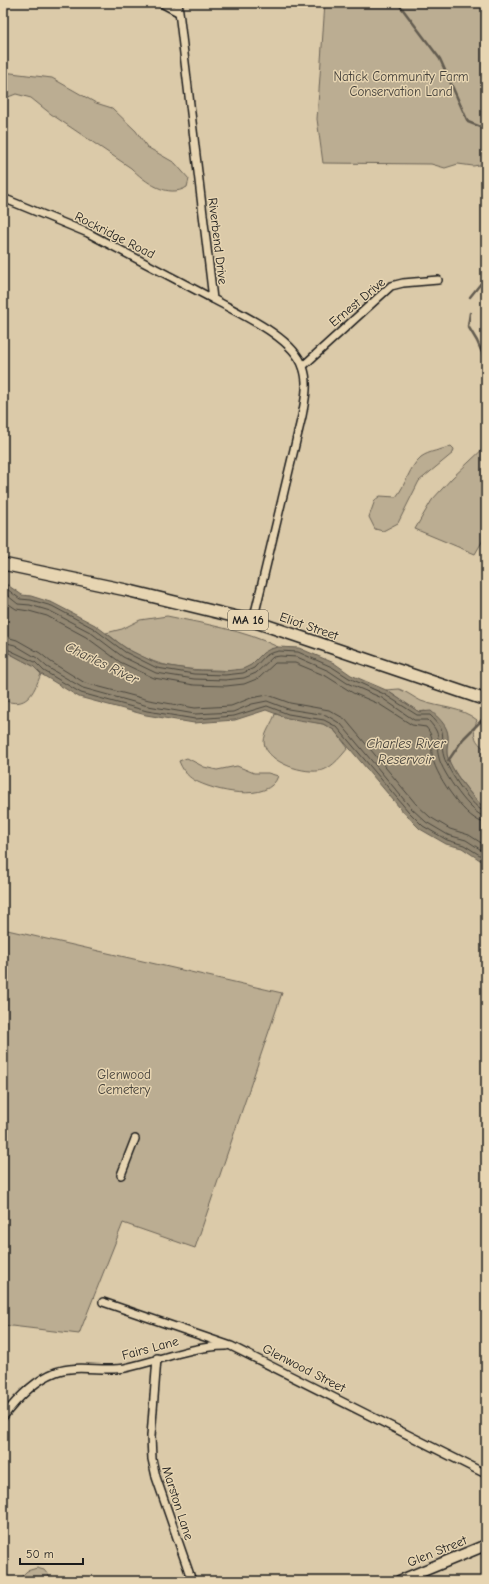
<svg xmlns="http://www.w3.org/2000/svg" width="489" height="1584" font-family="'Comic Neue',sans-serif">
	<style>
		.green { fill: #bbad92; stroke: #6c6457 }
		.water { fill: #928772; stroke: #635c50 }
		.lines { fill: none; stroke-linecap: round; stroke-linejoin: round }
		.shore { stroke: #4b473e; stroke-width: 1 }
		.stream { stroke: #635c50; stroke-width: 2.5 }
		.street-casing { stroke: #1c1c1c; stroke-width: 10 }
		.secondary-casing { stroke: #1c1c1c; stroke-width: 13 }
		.primary-casing { stroke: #1c1c1c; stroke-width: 14 }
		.street { stroke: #e7d5b2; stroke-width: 7 }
		.secondary { stroke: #e7d5b2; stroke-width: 10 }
		.primary { stroke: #e7d5b2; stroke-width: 11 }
		.labels { text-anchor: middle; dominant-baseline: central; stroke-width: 3; stroke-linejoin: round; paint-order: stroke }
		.shield { fill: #e7d5b2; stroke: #595449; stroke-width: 1 }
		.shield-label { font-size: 12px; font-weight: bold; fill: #1c1c1c }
		.park-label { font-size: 13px; fill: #44403a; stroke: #e7d5b2 }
		.street-label { font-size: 13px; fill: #1c1c1c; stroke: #e7d5b2 }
		.water-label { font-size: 14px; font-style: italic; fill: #45413a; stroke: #e7d5b2 }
	</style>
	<rect width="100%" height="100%" fill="#dbcaa9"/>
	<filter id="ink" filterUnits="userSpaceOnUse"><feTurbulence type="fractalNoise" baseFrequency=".025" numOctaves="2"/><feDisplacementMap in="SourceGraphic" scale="8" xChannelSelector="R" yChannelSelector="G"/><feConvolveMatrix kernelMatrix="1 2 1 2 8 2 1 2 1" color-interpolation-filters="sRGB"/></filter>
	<g filter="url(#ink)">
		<g class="green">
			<path d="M325,3h161v161l-13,2 -15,-2 -13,4 -14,-4 -108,-1 -6,-44z"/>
			<path d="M3,72l49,6 44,25 16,5 24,23 11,16 28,16 14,16 -2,8c-19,12 -42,-5 -56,-19l-80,-54 -20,-16 -15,-4 -13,5z"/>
			<path d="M451,446l3,3 -1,4 -34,28 -21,42 -15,8 -8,-2 -6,-12 6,-17 5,-4 16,1c10,-12 13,-30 25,-40 8,-6 21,-7 30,-11z"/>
			<path d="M486,446v89l-11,19 -60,-25 17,-29 20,-22z"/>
			<path d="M167,616c38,8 76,14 111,31 -18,5 -21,18 -35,22 -10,3 -20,1 -30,1 -31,0 -58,-4 -85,-21 -8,-4 -14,-11 -22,-16l16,-4 18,-9z"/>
			<path d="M3,650l30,16 8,8c-8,20 -14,35 -38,26z"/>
			<path d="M399,689c8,3 14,8 22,12 19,7 40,6 56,19 -5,14 -3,21 9,30v59c-11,-8 -37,-41 -39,-55 -1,-8 3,-17 -1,-25 -4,-7 -15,-13 -21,-18l-6,1 -33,-22z"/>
			<path d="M275,714l48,10 11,6 14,18c-6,7 -15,19 -25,22 -17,5 -57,-7 -59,-28 0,-9 9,-20 11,-28z"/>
			<path d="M187,758l17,9 13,3 20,-4 17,7h14l10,3c-9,28 -65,15 -84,4 -7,-4 -12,-11 -15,-19z"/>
			<path d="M3,929l279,64 -87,255 -72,-25 -44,111 -76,-9z"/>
			<path d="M37,1568l7,2 9,11h-36l10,-10z"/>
		</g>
		<path class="water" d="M3,582l19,13 9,1 22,7 42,22 32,24 31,15 36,6 31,1 18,-2 8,-4 12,-12 7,-4 8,-2 21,1 35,15 17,12 35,15 33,22 12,-1c7,6 17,15 17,25 1,6 -2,12 -1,18 2,15 28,47 39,55v55l-24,-16 -16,-4 -26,-15 -15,-15 -71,-84 -11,-6 -36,-6 -21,-8 -31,10 -41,3 -48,-8 -67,-18 -38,-23 -8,-8 -30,-16z"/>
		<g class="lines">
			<g class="shore">
				<path d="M3,586l17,13 11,1 21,6 41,22 32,24 32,16 37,6 31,1 18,-2 11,-5 11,-12 6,-3 8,-2 19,1 34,15 17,11 35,16 33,21h13c21,20 8,22 14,42 3,12 30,54 42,55"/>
				<path d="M3,592l15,12 12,1 20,6 40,21 33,25 33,16 38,6 31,1 19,-2 12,-5 17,-16 7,-1 17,1 32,14 18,12 35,15 32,22h14c17,18 6,20 11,38 3,14 33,58 47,59"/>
				<path d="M3,600l13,9 13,2 18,5 39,21 34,25 34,16 40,7 32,1 18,-2 15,-6 16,-15h20l31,13 27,17 26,11 33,21 14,2c11,14 3,16 7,32 3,17 35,64 53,64"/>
				<path d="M3,636l14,4 23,13 11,9 34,21 64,17 46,8 36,-2 20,-8 17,-3 22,8 39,7 16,9 71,85 14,13 20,12 19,6 17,11"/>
				<path d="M3,642l12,3 22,13 10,9 36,21 65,18 47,8 38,-2 19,-8 15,-3 21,8 38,6 15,9 70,84 15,14 22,13 18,5 20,13"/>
				<path d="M3,647l32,15 9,9 37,22 66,18 48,8 39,-3 33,-10 21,8 36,6 13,7 71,84 15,15 24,14 17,5 22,14"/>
			</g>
			<g class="stream">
				<path d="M398,3l42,56 28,63 18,7"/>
				<path d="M470,297l16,-20"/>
				<path d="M470,313l-2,13 9,15 9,21"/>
				<path d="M448,761l15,-22 23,-23"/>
			</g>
			<g class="street-casing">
				<g id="street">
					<path d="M161,3l17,9"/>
					<path d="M178,3l35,296c27,15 80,38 90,68 6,16 2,33 -1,49l-49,205"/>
					<path d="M3,198l85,35 125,66"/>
					<path d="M303,366l88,-80 12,-3 35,-3"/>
					<path d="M121,1175l14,-36"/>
					<path d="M103,1302l128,44 255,128"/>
					<path d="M157,1358l-6,78 1,23 4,18 36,104"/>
					<path d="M3,1417c13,-17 32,-37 53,-45 21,-8 47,0 69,-4 34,-7 66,-22 101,-22"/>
				</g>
			</g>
			<g class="secondary-casing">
				<path id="secondary" d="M399,1581l87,-36"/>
			</g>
			<g class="primary-casing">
				<path id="primary" d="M3,564l123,26 127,31 233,79"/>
			</g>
			<use href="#street" class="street"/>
			<use href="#secondary" class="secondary"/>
			<use href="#primary" class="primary"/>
		</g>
	</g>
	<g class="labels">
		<rect class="shield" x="228" y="610" width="40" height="20" rx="3"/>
		<g class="shield-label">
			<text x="248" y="620">MA 16</text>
		</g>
		<g class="park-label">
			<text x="401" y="76">Natick Community Farm<tspan x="401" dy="15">Conservation Land</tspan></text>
			<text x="124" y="1074">Glenwood<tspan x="124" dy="15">Cemetery</tspan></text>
		</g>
		<g class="street-label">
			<text transform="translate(115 235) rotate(27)">Rockridge Road</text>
			<text transform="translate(218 241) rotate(83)">Riverbend Drive</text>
			<text transform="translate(357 302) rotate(-40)">Ernest Drive</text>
			<text transform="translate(309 626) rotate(19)">Eliot Street</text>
			<text transform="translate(150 1348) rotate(-15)">Fairs Lane</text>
			<text transform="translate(304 1368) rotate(27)">Glenwood Street</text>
			<text transform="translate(178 1503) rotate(72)">Marston Lane</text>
			<text transform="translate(437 1551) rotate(-22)">Glen Street</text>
		</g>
		<g class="water-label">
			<text transform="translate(102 663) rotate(26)">Charles River</text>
			<text x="406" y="743">Charles River<tspan x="406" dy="16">Reservoir</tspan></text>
		</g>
	</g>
	<rect width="489" height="1584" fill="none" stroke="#e7d5b2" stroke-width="16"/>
	<rect x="8" y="8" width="473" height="1568" fill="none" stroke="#1c1c1c" stroke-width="1.5" filter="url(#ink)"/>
	<path d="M20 1558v6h63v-6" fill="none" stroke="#1c1c1c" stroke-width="2"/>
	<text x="26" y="1558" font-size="12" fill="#1c1c1c" stroke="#e7d5b2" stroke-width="3" paint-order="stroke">50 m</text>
</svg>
